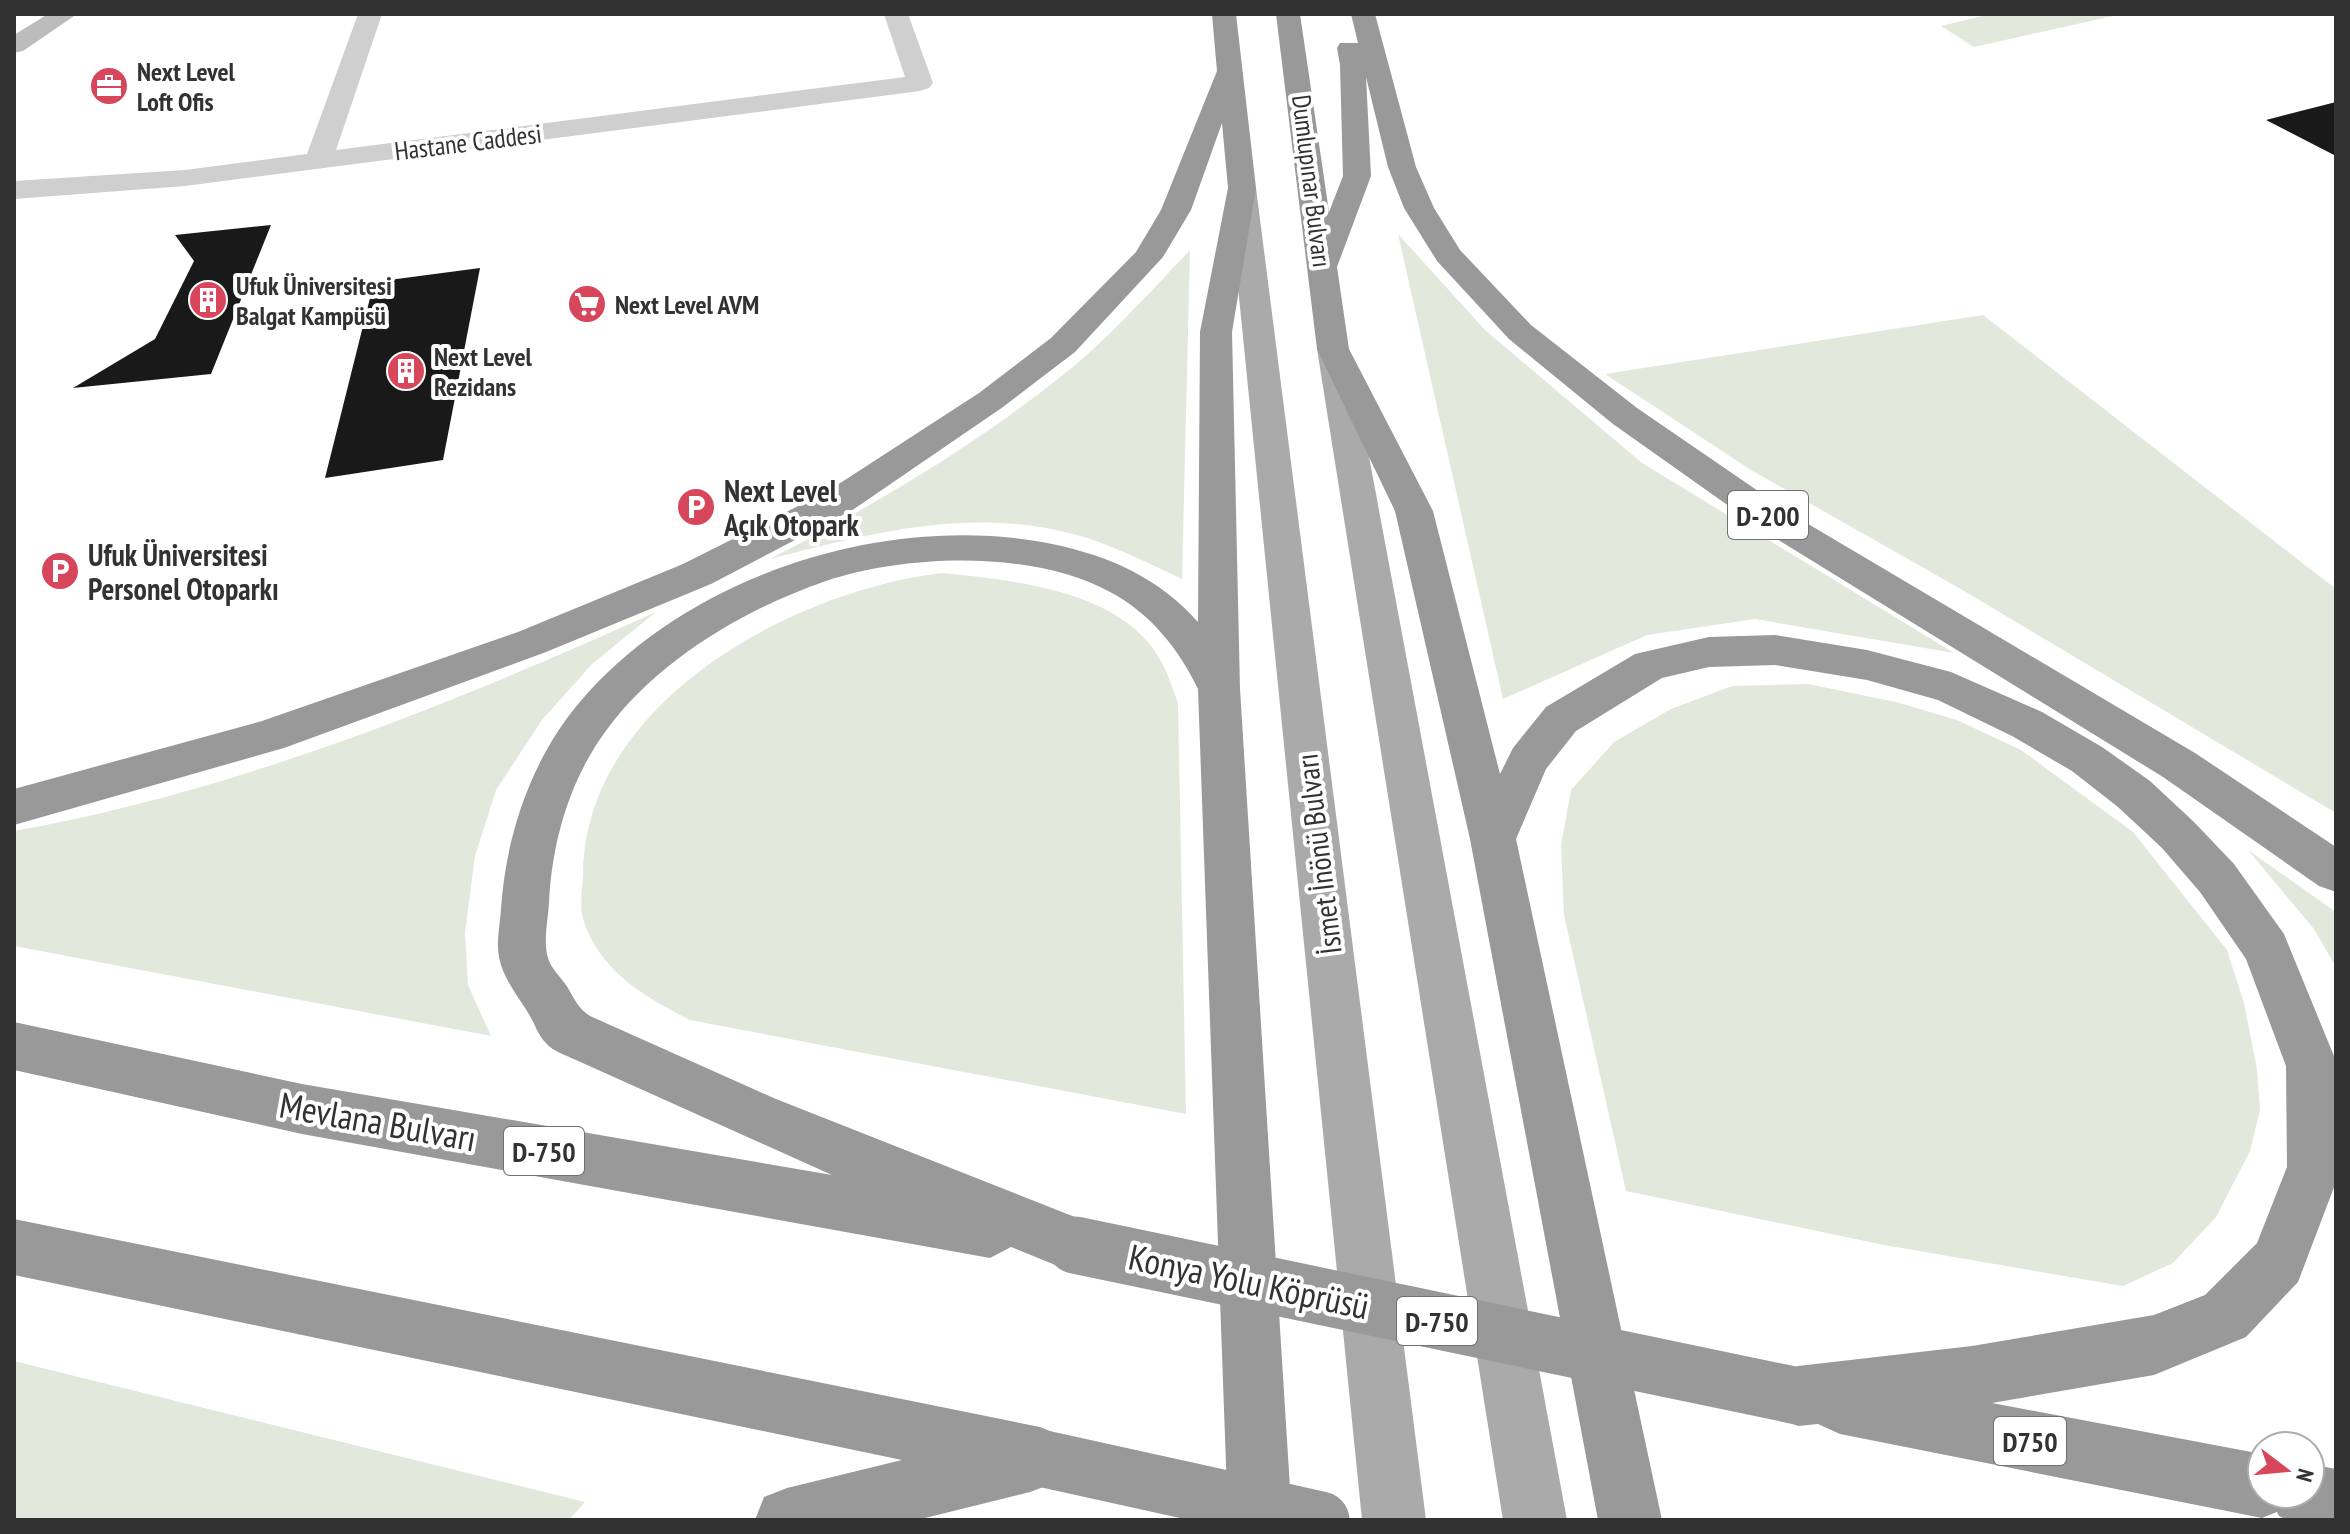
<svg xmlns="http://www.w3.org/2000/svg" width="2350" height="1534" font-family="'PT Sans Narrow',sans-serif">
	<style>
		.green { fill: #e3e8dc }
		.building { fill: #191919 }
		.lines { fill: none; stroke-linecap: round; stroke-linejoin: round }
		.street { fill: #cfcfcf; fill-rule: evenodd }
		.secondary { fill: #bcbcbc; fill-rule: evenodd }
		.primary { fill: #aaa; fill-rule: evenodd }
		.highway { fill: #999; fill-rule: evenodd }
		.highway-bridge { stroke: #999; stroke-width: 57 }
		.labels { text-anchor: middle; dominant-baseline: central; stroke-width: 8; stroke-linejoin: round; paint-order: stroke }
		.far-poi-label { font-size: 26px; font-weight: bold; fill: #323232; stroke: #fff; text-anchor: start }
		.far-street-label { font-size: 26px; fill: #323232; stroke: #fff }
		.shield { fill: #fff; stroke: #707070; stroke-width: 2 }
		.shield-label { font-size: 28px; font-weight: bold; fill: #323232 }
		.poi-label { font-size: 30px; font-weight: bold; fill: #323232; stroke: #fff; text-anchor: start }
		.street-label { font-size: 30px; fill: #323232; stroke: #fff }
		.near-street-label { font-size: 36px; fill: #323232; stroke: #fff }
	</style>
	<rect width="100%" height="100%" fill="#fff"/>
	<g class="green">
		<path d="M1991,14h131l-148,33 -33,-21z"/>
		<path d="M1398,234l87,96 157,133 312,190 -199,-34 -108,16 -144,64z"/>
		<path d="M1190,250l-8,329c-36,-17 -71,-35 -109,-45 -103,-27 -203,-1 -303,25 104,-54 196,-107 289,-181 48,-37 89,-84 131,-128z"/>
		<path d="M1983,315l353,274v224l-377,-225 -208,-118 -146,-96z"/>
		<path d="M941,573c72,7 184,17 221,90 7,13 11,27 16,40l8,411 -496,-94c-45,-23 -91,-49 -107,-101 -4,-13 0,-34 0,-48 4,-170 210,-280 358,-298z"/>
		<path d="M656,612l-64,52 -50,56 -46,70 -21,66 -10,77 3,52 23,51 -477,-90v-115c223,-40 436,-126 642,-219z"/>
		<path d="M1808,684l88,18 61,18 64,30 112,82 94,118 17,53 13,66 3,41 -10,41 -34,66 -43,46 -50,23 -239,-41 -258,-54 -62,-276 -3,-70 10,-55 43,-48 57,-33 61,-23z"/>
		<path d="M2248,850l88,62v55l-22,-38z"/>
		<path d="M14,1361l571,141 -16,18h-555z"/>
	</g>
	<g class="building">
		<path d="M2336,102v54l-70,-36z"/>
		<path d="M271,225l-60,149 -138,14 82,-49 39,-78 -19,-26z"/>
		<path d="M480,268l-37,192 -118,18 49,-196z"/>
	</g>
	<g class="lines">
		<path class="street" d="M358,14h24l-46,136 569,-73 -21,-63h24l25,69 -4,5 -9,3 -735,95 -171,13v-18l171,-11 122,-16z"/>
		<path class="secondary" d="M48,14h29l-54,37 -9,2v-18z"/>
		<g class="primary">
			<path d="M1242,179l10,3 4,6 170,1332h-64l-134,-1332 4,-6z"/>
			<path d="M1333,339l12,3 4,7 218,1171h-64l-186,-1171 4,-7z"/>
		</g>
		<g class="highway">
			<path d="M1212,14h24l20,174 -24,144 8,357 52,831h-64l-30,-831c-19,-40 -48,-76 -88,-97 -76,-42 -203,-38 -284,-11 -81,28 -166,78 -218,147 -38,50 -56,113 -59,175 -1,17 -6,39 -1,55 3,11 14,20 20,30 6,11 11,21 22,28l186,83 319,126 8,20 -8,20 -20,8 -64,-26 -21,11 -688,-124 -288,-64v-48l288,62 530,91 -256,-115c-11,-5 -24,-9 -31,-18 -7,-7 -10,-18 -15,-26 -11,-19 -27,-37 -31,-59 -3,-16 1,-32 2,-48 5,-74 30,-149 78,-206 109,-129 310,-192 473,-159 58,12 107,34 146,78l2,-290 28,-144 -6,-65 -31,87 -28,47 -88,95 -72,55 -149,102 -143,75 -165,68 -262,96 -270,77v-36l248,-68 256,-89 165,-68 145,-73 151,-98 72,-55 85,-86 25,-42 56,-139z"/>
			<path d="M1276,14h24l29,198 14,-36 -3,-111 -3,-17 3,-5h18l-7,-29h24l41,153 18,41 26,42 71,75 106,83 156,107 402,238 141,94v45l-17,-6 -156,-109 -396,-244 -154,-109 -104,-85 -72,-78 -33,-53 -16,-41 -22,-90 5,99 -34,91 12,82 84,162 67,263 13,-26 33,-41 89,-53 74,-17 66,-2 92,15 84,22 91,40 60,35 48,34 44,41 40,42 50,70 52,127v121l-38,100 -52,55 -92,38 -162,28 270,51v40h48v-30l26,5v51h-49l-8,-4 -2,-4 -15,6 -422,-84 -22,-10 -20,2 -21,-9 -9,-21 9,-21 21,-9 174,-20 182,-31 51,-20 52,-52 30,-76 -1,-101 -40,-107 -46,-67 -38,-44 -44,-41 -46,-36 -60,-35 -74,-36 -71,-20 -92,-15 -66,2 -47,11 -86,53 -30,38 -30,70 146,681h-64l-128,-681 -75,-328 -78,-162z"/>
			<path d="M14,1219l1026,208 22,9 9,22 -9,22 -32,12 -113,28h-162l9,-23 23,-9 115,-28 -888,-185z"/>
		</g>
		<g class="highway-bridge">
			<path d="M1075,1245l723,151"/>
			<path d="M1040,1458l281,62"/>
		</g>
	</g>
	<defs>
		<g id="office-disc" transform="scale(2)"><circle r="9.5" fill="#d7465b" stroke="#fff"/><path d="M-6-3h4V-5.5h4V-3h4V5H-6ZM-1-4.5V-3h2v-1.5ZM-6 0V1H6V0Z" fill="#fff"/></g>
		<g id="building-disc" transform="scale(2)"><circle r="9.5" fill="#d7465b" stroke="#fff"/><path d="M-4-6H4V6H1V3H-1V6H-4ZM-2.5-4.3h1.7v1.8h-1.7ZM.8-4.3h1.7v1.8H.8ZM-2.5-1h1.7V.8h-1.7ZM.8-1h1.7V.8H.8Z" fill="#fff"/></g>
		<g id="supermarket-disc" transform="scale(2)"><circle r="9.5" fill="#d7465b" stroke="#fff"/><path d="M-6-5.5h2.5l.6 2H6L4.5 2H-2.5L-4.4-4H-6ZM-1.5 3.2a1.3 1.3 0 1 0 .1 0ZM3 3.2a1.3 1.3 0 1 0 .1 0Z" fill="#fff"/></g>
		<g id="parking-disc" transform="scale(2)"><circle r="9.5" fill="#d7465b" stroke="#fff"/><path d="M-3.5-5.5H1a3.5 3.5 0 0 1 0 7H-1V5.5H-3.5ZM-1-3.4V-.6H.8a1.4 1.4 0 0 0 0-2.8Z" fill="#fff"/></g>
	</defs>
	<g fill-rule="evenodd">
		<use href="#office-disc" x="109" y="86"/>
		<use href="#building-disc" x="208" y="300"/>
		<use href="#supermarket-disc" x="587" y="304"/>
		<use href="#building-disc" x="406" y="371"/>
		<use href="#parking-disc" x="696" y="507"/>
		<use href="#parking-disc" x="60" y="571"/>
	</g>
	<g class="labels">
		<g class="far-poi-label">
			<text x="137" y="71">Next Level<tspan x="137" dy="30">Loft Ofis</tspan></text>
			<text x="236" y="285">Ufuk Üniversitesi<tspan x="236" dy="30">Balgat Kampüsü</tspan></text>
			<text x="615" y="304">Next Level AVM</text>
			<text x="434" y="356">Next Level<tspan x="434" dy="30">Rezidans</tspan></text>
		</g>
		<g class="far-street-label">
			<text transform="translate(468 142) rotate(-7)">Hastane Caddesi</text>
			<text transform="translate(1312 181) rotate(83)">Dumlupınar Bulvarı</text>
		</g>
		<g class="shield">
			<rect x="1728" y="491" width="80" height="48" rx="6"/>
			<rect x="504" y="1127" width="80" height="48" rx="6"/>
			<rect x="1397" y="1297" width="80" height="48" rx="6"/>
			<rect x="1994" y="1417" width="72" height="48" rx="6"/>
		</g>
		<g class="shield-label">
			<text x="1768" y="515">D-200</text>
			<text x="544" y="1151">D-750</text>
			<text x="1437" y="1321">D-750</text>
			<text x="2030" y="1441">D750</text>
		</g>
		<g class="poi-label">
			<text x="724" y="490">Next Level<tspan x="724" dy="34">Açık Otopark</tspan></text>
			<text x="88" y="554">Ufuk Üniversitesi<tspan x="88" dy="34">Personel Otoparkı</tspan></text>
		</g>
		<g class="street-label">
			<text transform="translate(1318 854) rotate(-97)">İsmet İnönü Bulvarı</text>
		</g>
		<g class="near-street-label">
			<text transform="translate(378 1121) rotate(10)">Mevlana Bulvarı</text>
			<text transform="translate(1249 1281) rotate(12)">Konya Yolu Köprüsü</text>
		</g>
	</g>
	<rect width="2350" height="1534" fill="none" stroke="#323232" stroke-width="32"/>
	<g transform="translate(2286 1470) rotate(106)"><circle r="38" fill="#ffffff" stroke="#adadad" stroke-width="2"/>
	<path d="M0-6L14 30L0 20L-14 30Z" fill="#d7465b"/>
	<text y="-12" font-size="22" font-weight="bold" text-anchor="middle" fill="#323232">N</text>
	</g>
</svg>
